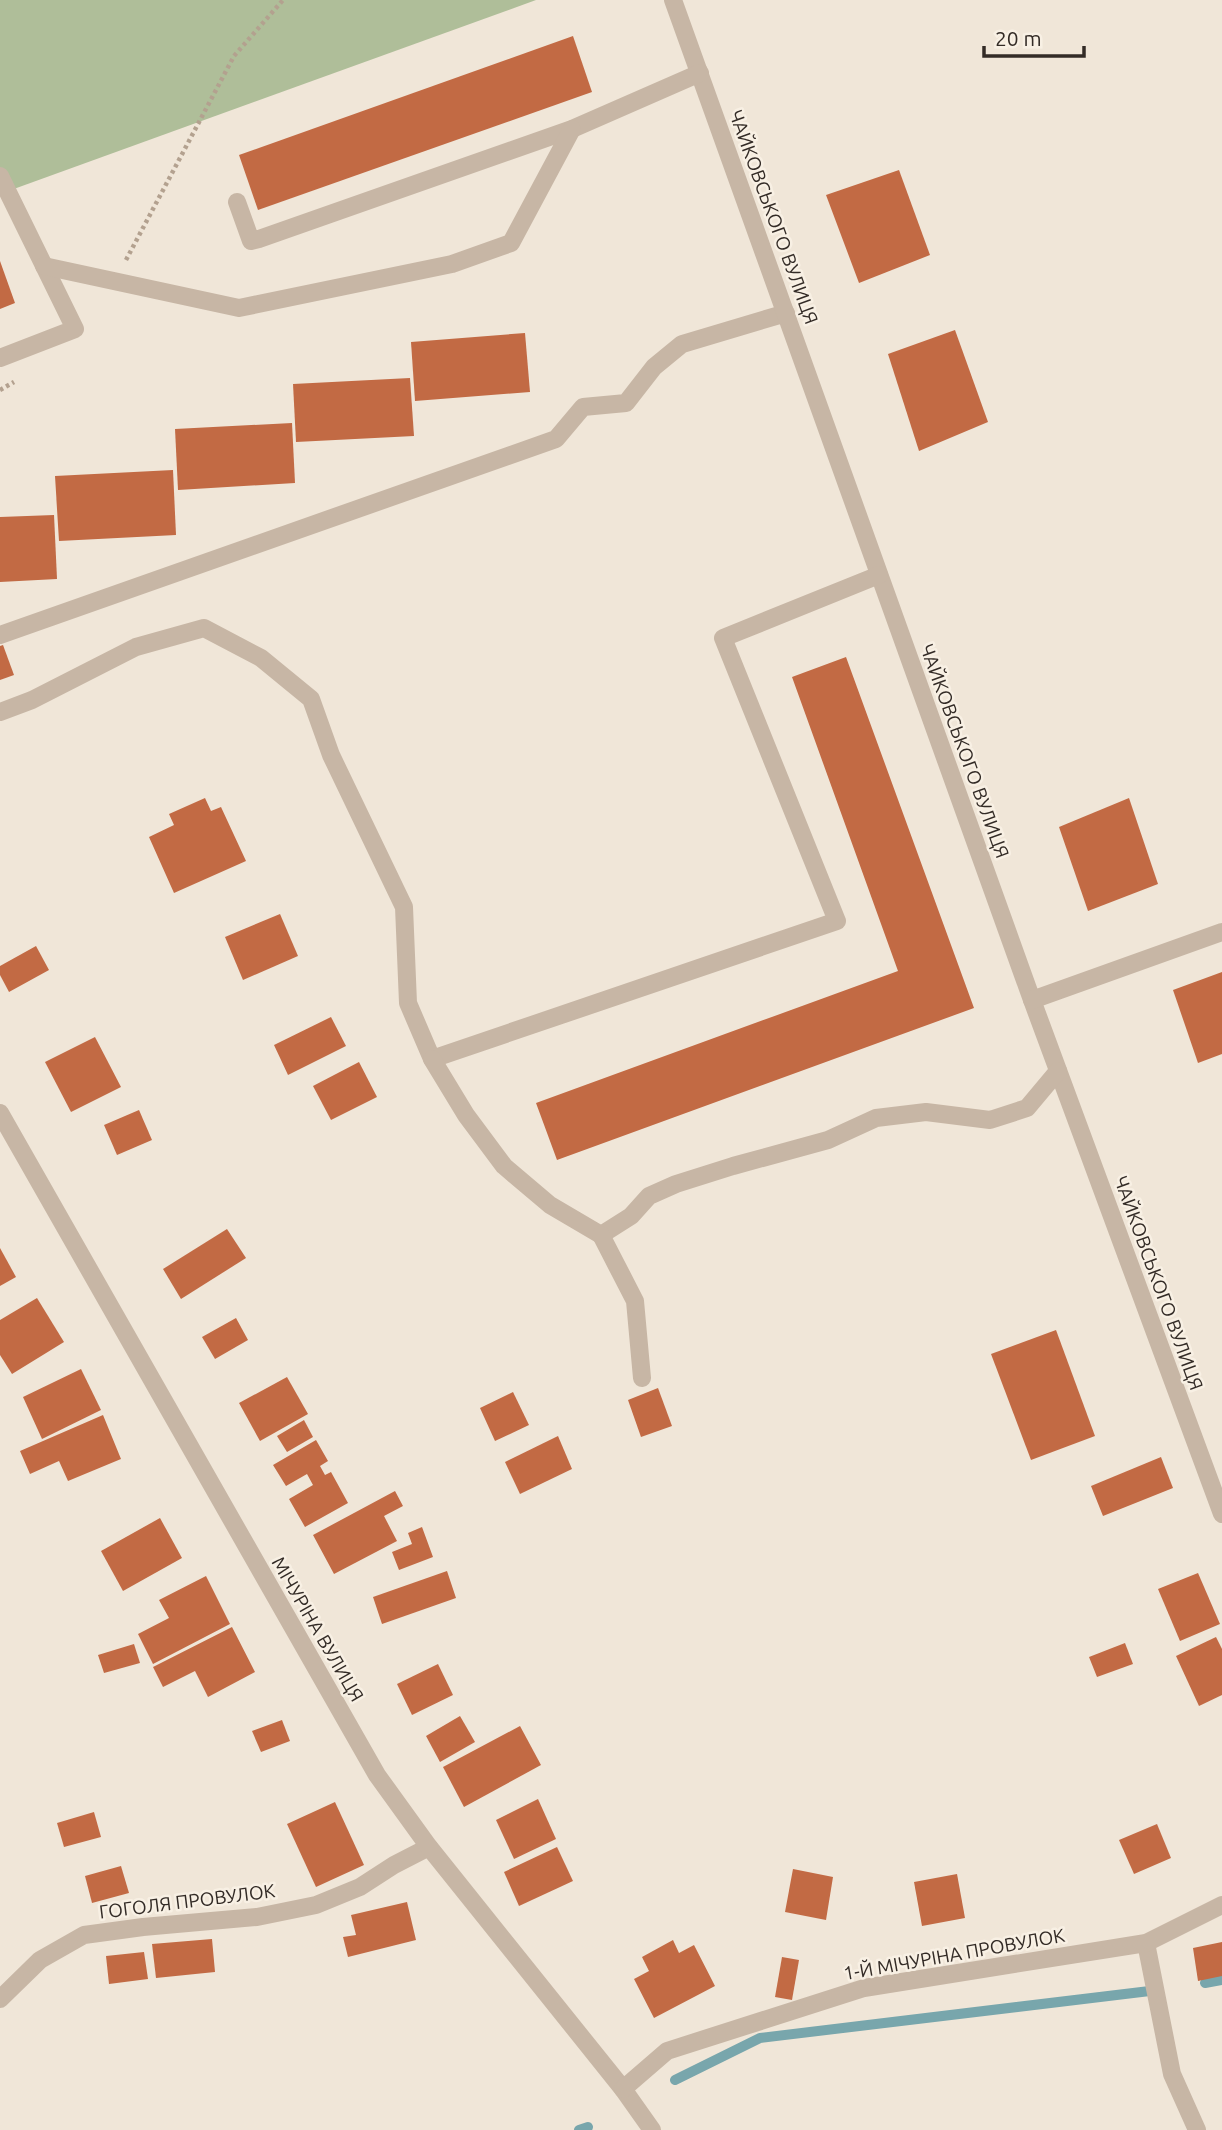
<svg xmlns="http://www.w3.org/2000/svg" width="1222" height="2130" font-family="Ubuntu,sans-serif">
	<style>
		.green { fill: #afbe99 }
		.lines { fill: none; stroke-linecap: round; stroke-linejoin: round }
		.stream { stroke: #78a6ac; stroke-width: 10 }
		.building { fill: #c26a44 }
		.path { stroke: #b3a18f; stroke-width: 4.5; stroke-dasharray: 3.5 3.5; stroke-linecap: butt }
		.lane { stroke: #c7b6a5; stroke-width: 18 }
		.street { stroke: #c7b6a5; stroke-width: 18 }
		.labels { text-anchor: middle; dominant-baseline: central; stroke-width: 5; stroke-linejoin: round; paint-order: stroke }
		.street-label { font-size: 19px; fill: #332b26; stroke: #f8f0e4 }
	</style>
	<rect width="100%" height="100%" fill="#f0e6d8"/>
	<path class="green" d="M0,0h536l-536,194z"/>
	<g class="lines">
		<g class="stream">
			<path d="M1205,1983l17,-3"/>
			<path d="M675,2080l85,-42 398,-48"/>
			<path d="M579,2130l9,-3"/>
		</g>
	</g>
	<g class="building">
		<path d="M573,36l19,56 -334,118 -19,-55z"/>
		<path d="M899,170l31,85 -71,28 -33,-88z"/>
		<path d="M0,261l15,42 -15,6z"/>
		<path d="M955,330l33,92 -69,29 -31,-97z"/>
		<path d="M525,333l5,59 -115,9 -4,-59z"/>
		<path d="M410,378l4,58 -118,6 -3,-58z"/>
		<path d="M292,423l3,60 -117,7 -3,-61z"/>
		<path d="M173,470l3,65 -117,6 -4,-65z"/>
		<path d="M54,515l3,64 -57,3v-65z"/>
		<path d="M3,645l11,30 -14,5v-34z"/>
		<path d="M846,657l128,351 -417,152 -21,-57 362,-132 -106,-294z"/>
		<path d="M205,798l6,13 10,-4 25,54 -72,32 -25,-56 25,-12 -5,-11z"/>
		<path d="M1129,798l29,86 -70,27 -29,-84z"/>
		<path d="M280,914l18,42 -55,24 -18,-43z"/>
		<path d="M36,946l13,24 -40,22 -9,-17v-9z"/>
		<path d="M1222,972v82l-24,9 -25,-73z"/>
		<path d="M331,1017l15,29 -58,29 -14,-30z"/>
		<path d="M95,1037l26,50 -50,25 -26,-50z"/>
		<path d="M359,1062l18,35 -46,23 -18,-34z"/>
		<path d="M139,1110l13,30 -35,15 -13,-30z"/>
		<path d="M227,1229l19,29 -65,41 -18,-30z"/>
		<path d="M0,1248l16,29 -16,9z"/>
		<path d="M37,1298l27,44 -52,32 -12,-19v-35z"/>
		<path d="M236,1318l12,22 -33,19 -13,-22z"/>
		<path d="M1056,1330l39,106 -64,24 -40,-106z"/>
		<path d="M81,1369l20,41 -59,29 -19,-42z"/>
		<path d="M287,1377l21,37 -48,27 -21,-38z"/>
		<path d="M658,1388l14,38 -31,11 -13,-37z"/>
		<path d="M513,1392l16,33 -34,16 -15,-33z"/>
		<path d="M103,1415l18,44 -53,22 -9,-20 -29,13 -10,-23z"/>
		<path d="M304,1420l9,17 -26,15 -10,-16z"/>
		<path d="M558,1436l14,33 -52,25 -15,-32z"/>
		<path d="M316,1440l12,21 -8,5 5,9 6,-3 17,31 -43,24 -16,-28 24,-14 -6,-11 -21,12 -13,-21z"/>
		<path d="M1161,1457l12,31 -70,28 -12,-30z"/>
		<path d="M395,1491l8,15 -19,10 13,25 -63,33 -21,-39z"/>
		<path d="M160,1518l22,40 -59,33 -22,-40z"/>
		<path d="M422,1527l11,30 -34,13 -7,-18 20,-8 -4,-11z"/>
		<path d="M447,1571l9,27 -74,26 -9,-27z"/>
		<path d="M1198,1573l22,51 -40,17 -22,-52z"/>
		<path d="M206,1576l24,48 -77,40 -15,-30 31,-16 -10,-18z"/>
		<path d="M232,1627l23,45 -47,25 -13,-26 -32,16 -10,-20z"/>
		<path d="M1216,1637l6,12v46l-23,11 -23,-50z"/>
		<path d="M1125,1643l8,21 -36,13 -8,-20z"/>
		<path d="M134,1644l6,19 -36,10 -6,-18z"/>
		<path d="M438,1664l15,31 -41,20 -15,-31z"/>
		<path d="M460,1716l15,26 -35,20 -14,-26z"/>
		<path d="M282,1720l8,21 -29,11 -9,-21z"/>
		<path d="M520,1726l21,39 -77,42 -21,-40z"/>
		<path d="M538,1799l18,40 -42,20 -18,-39z"/>
		<path d="M335,1802l29,63 -48,22 -29,-63z"/>
		<path d="M94,1812l7,25 -37,10 -7,-24z"/>
		<path d="M1157,1824l14,34 -37,16 -15,-34z"/>
		<path d="M557,1847l16,34 -54,25 -15,-34z"/>
		<path d="M121,1866l8,27 -37,10 -7,-27z"/>
		<path d="M793,1869l40,8 -7,43 -41,-8z"/>
		<path d="M957,1874l8,44 -43,8 -8,-44z"/>
		<path d="M407,1902l9,38 -68,17 -5,-20 13,-2 -5,-20z"/>
		<path d="M212,1939l3,33 -59,6 -4,-34z"/>
		<path d="M673,1940l6,13 15,-8 21,41 -61,32 -20,-39 15,-8 -7,-14z"/>
		<path d="M1222,1942v34l-24,5 -5,-33z"/>
		<path d="M144,1952l4,27 -39,5 -3,-28z"/>
		<path d="M782,1957l17,3 -7,40 -17,-3z"/>
	</g>
	<g class="lines">
		<g class="path">
			<path d="M126,260l108,-204 49,-56"/>
			<path d="M0,390l14,-8"/>
		</g>
		<g class="lane">
			<path d="M0,635l556,-196 27,-32 43,-4 28,-36 28,-23 104,-31"/>
			<path d="M0,1999l40,-39 44,-25 59,-8 114,-10 59,-12 44,-18 34,-22 35,-18"/>
		</g>
		<g class="street">
			<path d="M673,0l359,1000 190,514"/>
			<path d="M0,176l75,153 -75,29"/>
			<path d="M237,202l14,39 8,-2 313,-110 128,-56"/>
			<path d="M44,266l195,42 213,-44 59,-21 61,-114"/>
			<path d="M0,712l32,-12 104,-53 68,-19 57,30 50,41 20,56 73,152 4,96 24,56 405,-138 -114,-283 156,-63"/>
			<path d="M1032,1000l190,-68"/>
			<path d="M432,1059l34,56 38,51 46,39 51,30 30,-19 18,-20 27,-12 57,-18 95,-26 48,-22 50,-6 64,8 37,-12 31,-37"/>
			<path d="M0,1113l377,662 52,72 194,242 29,41"/>
			<path d="M601,1235l34,66 7,77"/>
			<path d="M1146,1943l26,131 25,56"/>
			<path d="M623,2089l44,-38 197,-63 282,-45 76,-38"/>
		</g>
	</g>
	<g class="labels">
		<g class="street-label">
			<text transform="translate(774 217) rotate(70)">ЧАЙКОВСЬКОГО ВУЛИЦЯ</text>
			<text transform="translate(965 751) rotate(70)">ЧАЙКОВСЬКОГО ВУЛИЦЯ</text>
			<text transform="translate(1159 1283) rotate(70)">ЧАЙКОВСЬКОГО ВУЛИЦЯ</text>
			<text transform="translate(318 1629) rotate(60)">МІЧУРІНА ВУЛИЦЯ</text>
			<text transform="translate(187 1901) rotate(-7)">ГОГОЛЯ ПРОВУЛОК</text>
			<text transform="translate(954 1954) rotate(-10)">1-Й МІЧУРІНА ПРОВУЛОК</text>
		</g>
	</g>
	<path d="M984 46v10h100v-10" fill="none" stroke="#332b26" stroke-width="3.5"/>
	<text x="995" y="46" font-size="21" fill="#332b26" stroke="#f8f0e4" stroke-width="5" paint-order="stroke">20 m</text>
</svg>
